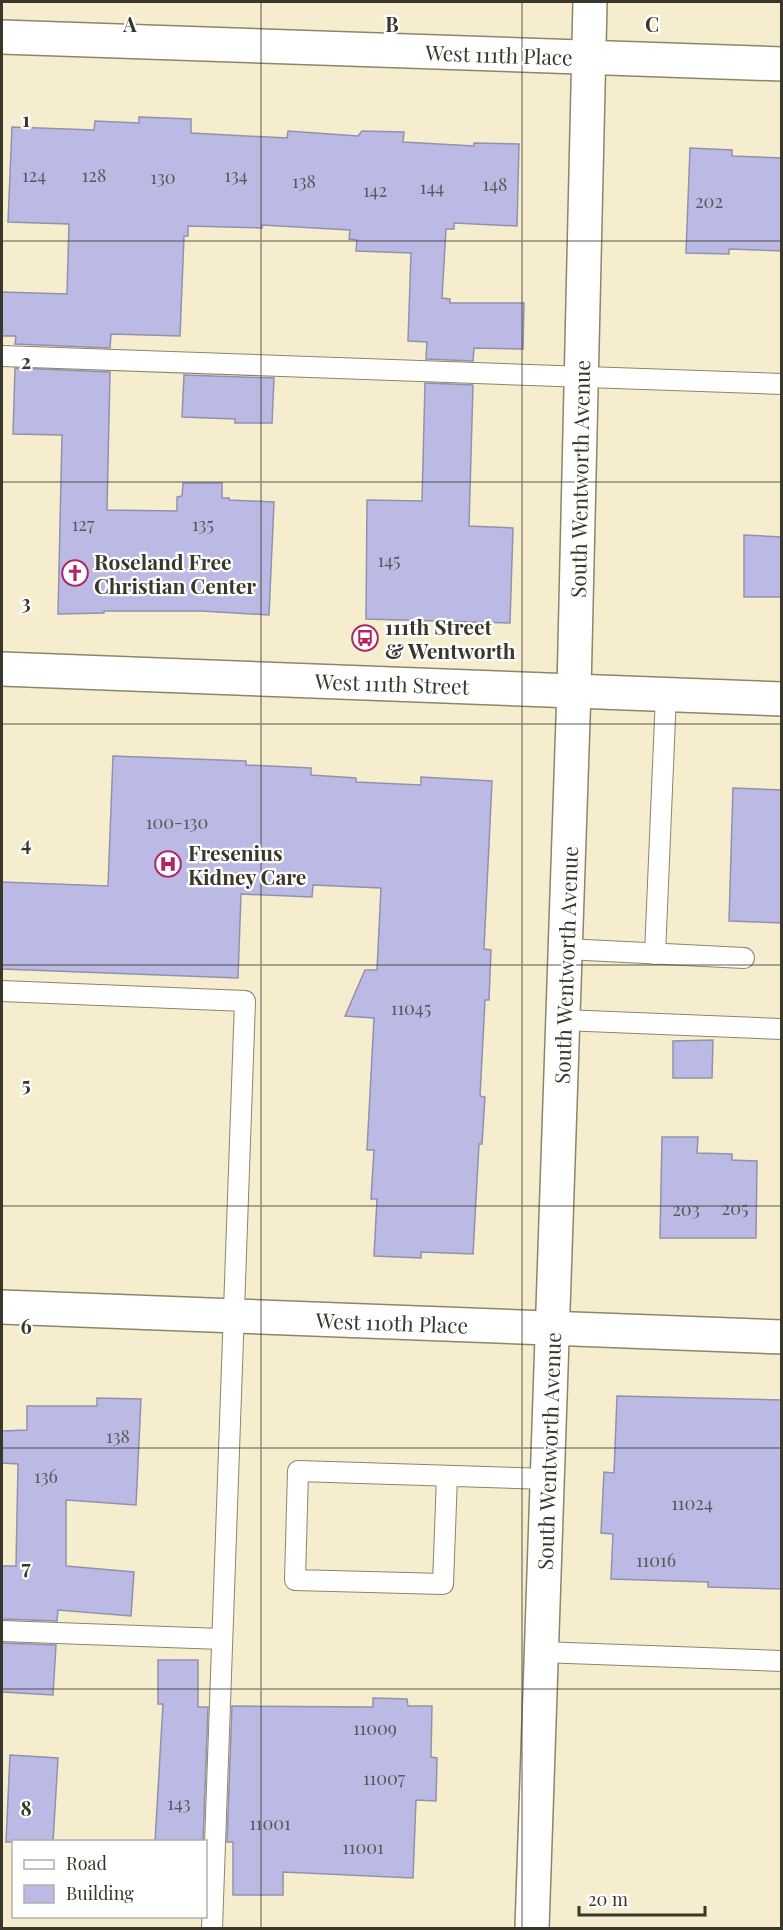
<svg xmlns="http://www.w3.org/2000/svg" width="783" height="1930" font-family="'Playfair Display',serif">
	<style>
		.building { fill: #bbbae5; stroke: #9291ad; stroke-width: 1.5 }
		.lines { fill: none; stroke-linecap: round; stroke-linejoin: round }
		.lane-casing { stroke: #8d8569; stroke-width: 22 }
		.street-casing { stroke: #8d8569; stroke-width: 36 }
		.secondary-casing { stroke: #8d8569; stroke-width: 36 }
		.lane { stroke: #fff; stroke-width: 20 }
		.street { stroke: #fff; stroke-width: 33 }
		.secondary { stroke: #fff; stroke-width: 33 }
		.grid { fill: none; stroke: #39362a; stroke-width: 1.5; stroke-opacity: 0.55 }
		.labels { text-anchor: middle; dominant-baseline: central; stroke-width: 4.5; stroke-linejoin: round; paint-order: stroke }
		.number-label { font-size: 18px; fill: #5a5759 }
		.street-label { font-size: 21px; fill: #39362a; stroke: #fff }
		.poi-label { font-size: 21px; font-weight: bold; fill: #39362a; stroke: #fff; text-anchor: start }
		.grid-label { font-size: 20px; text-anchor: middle; font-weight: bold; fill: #39362a; stroke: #fff; stroke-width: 4.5; stroke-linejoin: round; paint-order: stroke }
	</style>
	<rect width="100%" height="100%" fill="#f6edcf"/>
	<g class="building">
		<path d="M139,117l52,2v14l96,5 1,-7 70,5 4,-5 42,1 -1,10 71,4v-3l45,1 -2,82 -63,-3v6h-8l-4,69 8,1v4h74l-1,46 -49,-1 -1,13 -47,-2 1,-17 -19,-1 3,-88 -55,-2 1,-11 -8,-1 1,-9 -88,-5v3l-74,-2v10h-4l-4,100 -69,-2 -1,14 -95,-4 1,-8h-14v-44l65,2 2,-70 -61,-2 4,-95 82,3 1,-9 44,2z"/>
		<path d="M690,148l42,2v6l50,2v93l-53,-2v5l-43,-1z"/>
		<path d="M15,368l95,4 -3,138 70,1v-14l5,-1 1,-13h39v15h7v2l45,2 -5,113 -68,-4h-97v2l-46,1 4,-179 -49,-1z"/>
		<path d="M184,375l90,3 -2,45h-37v-4l-53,-2z"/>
		<path d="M425,383l48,2 -4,141 44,2 -3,95 -144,-4 1,-119 55,1z"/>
		<path d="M744,535l38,2v60h-38z"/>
		<path d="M113,756l133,5v4l65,3v7l45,3v4l65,3v-8l71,4 -8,168 7,1 -2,50h-4l-5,96 5,1 -3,47h-3l-6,110 -52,-2v6l-47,-2 3,-57h-6l3,-49h-7l7,-132 -29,-2 20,-46h12l4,-82 -68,-3 -1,12 -71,-3 -3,84 -236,-9v-87l106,4z"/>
		<path d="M733,788l49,2v133l-53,-2z"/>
		<path d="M713,1040l-1,38h-39v-37z"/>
		<path d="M662,1137h36l-1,16 35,1v6l25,1 -1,77h-96z"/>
		<path d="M617,1396l165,4v189l-74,-2v-5l-97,-3 2,-45 -12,-1 3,-61 10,1z"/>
		<path d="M97,1398l44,1 -5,106 -70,-5v66l68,6 -3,44 -73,-6 -1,11 -55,-2v-53h14l2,-102 -16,-1v-32l25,-1v-24h70z"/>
		<path d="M2,1643l54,2 -3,50 -51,-3z"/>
		<path d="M158,1660h40v47h10l-5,135h-48l8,-138h-5z"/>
		<path d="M373,1698l34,1 1,7h24l-1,51 6,1 -1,43 -20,-1 -3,78 -130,-6v23h-50v-53h-6l5,-136 141,1z"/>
		<path d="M10,1755l48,3 -5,84h-47z"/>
	</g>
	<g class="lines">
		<g class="lane-casing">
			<g id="lane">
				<path d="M2,356l780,28"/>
				<path d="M566,949l178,9"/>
				<path d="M655,954l11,-259"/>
				<path d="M2,991l243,10 -33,927"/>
				<path d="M563,1020l219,9"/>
				<path d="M447,1476l-4,108 -148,-4 3,-109 249,8"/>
				<path d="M2,1631l220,8"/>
				<path d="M541,1652l241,9"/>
			</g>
		</g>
		<g class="street-casing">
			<g id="street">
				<path d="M2,37l780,27"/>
				<path d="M2,1307l780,30"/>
			</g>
		</g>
		<g class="secondary-casing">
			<g id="secondary">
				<path d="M2,669l780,30"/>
				<path d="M532,1928l42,-1238 16,-688"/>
			</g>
		</g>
		<use href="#lane" class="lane"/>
		<use href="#street" class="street"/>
		<use href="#secondary" class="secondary"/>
	</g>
	<path class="grid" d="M261,2v1926M522,2v1926M2,241h780M2,482h780M2,724h780M2,965h780M2,1206h780M2,1448h780M2,1689h780"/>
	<defs>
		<g id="church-ring" transform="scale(1.35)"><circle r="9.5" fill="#fff" stroke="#af2667" stroke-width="1.5"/><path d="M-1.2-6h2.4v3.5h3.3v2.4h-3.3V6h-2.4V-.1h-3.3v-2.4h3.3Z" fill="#af2667"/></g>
		<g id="bus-ring" transform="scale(1.35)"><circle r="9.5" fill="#fff" stroke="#af2667" stroke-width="1.5"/><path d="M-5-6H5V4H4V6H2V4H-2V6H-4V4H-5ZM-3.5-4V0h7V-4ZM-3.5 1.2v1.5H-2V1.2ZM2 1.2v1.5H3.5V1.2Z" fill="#af2667"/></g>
		<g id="hospital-ring" transform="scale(1.35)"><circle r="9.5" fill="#fff" stroke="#af2667" stroke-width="1.5"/><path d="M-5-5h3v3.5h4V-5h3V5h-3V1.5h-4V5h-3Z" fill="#af2667"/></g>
	</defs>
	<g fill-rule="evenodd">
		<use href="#church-ring" x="75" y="573"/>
		<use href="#bus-ring" x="365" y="638"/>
		<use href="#hospital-ring" x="168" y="864"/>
	</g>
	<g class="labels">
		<g class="number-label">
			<text x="34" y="175">124</text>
			<text x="94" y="175">128</text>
			<text x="236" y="175">134</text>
			<text x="163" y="177">130</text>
			<text x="304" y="181">138</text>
			<text x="495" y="184">148</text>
			<text x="432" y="187">144</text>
			<text x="375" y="190">142</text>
			<text x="709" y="201">202</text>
			<text x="83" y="524">127</text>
			<text x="203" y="524">135</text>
			<text x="389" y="560">145</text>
			<text x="177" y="822">100-130</text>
			<text x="411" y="1008">11045</text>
			<text x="735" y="1208">205</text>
			<text x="686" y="1209">203</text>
			<text x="118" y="1436">138</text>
			<text x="46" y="1476">136</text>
			<text x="692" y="1503">11024</text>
			<text x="656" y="1560">11016</text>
			<text x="375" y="1728">11009</text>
			<text x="384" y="1778">11007</text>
			<text x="179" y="1803">143</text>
			<text x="270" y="1823">11001</text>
			<text x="363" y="1847">11001</text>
		</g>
		<g class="street-label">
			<text transform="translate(499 54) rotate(2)">West 111th Place</text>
			<text transform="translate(579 479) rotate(-89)">South Wentworth Avenue</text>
			<text transform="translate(392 683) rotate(2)">West 111th Street</text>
			<text transform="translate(565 965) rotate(-88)">South Wentworth Avenue</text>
			<text transform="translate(392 1322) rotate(2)">West 110th Place</text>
			<text transform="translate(548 1451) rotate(-88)">South Wentworth Avenue</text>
		</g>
		<g class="poi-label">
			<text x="94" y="561">Roseland Free<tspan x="94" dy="24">Christian Center</tspan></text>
			<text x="385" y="626">111th Street<tspan x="385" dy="24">&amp; Wentworth</tspan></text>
			<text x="188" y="852">Fresenius<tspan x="188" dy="24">Kidney Care</tspan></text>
		</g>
	</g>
	<g class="grid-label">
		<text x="130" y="32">A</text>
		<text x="392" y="32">B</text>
		<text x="652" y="32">C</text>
		<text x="26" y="127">1</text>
		<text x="26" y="369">2</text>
		<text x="26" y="610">3</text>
		<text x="26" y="851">4</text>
		<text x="26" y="1092">5</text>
		<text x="26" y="1334">6</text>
		<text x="26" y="1575">7</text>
		<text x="26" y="1816">8</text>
	</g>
	<rect width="783" height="1930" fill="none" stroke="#39362a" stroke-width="6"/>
	<rect x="12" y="1840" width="195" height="78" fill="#ffffff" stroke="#b0afaa" stroke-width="1.5"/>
	<rect x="24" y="1860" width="30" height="9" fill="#ffffff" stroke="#b0afaa" stroke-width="1.5"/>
	<text x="66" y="1870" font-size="18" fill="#39362a">Road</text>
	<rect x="24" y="1885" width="30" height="18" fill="#bbbae5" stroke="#b0afaa" stroke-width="1.5"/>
	<text x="66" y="1900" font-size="18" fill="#39362a">Building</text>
	<path d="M579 1906v9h126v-9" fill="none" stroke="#39362a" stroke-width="3"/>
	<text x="588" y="1906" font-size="18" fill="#39362a" stroke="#ffffff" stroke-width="4.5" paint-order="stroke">20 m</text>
</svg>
